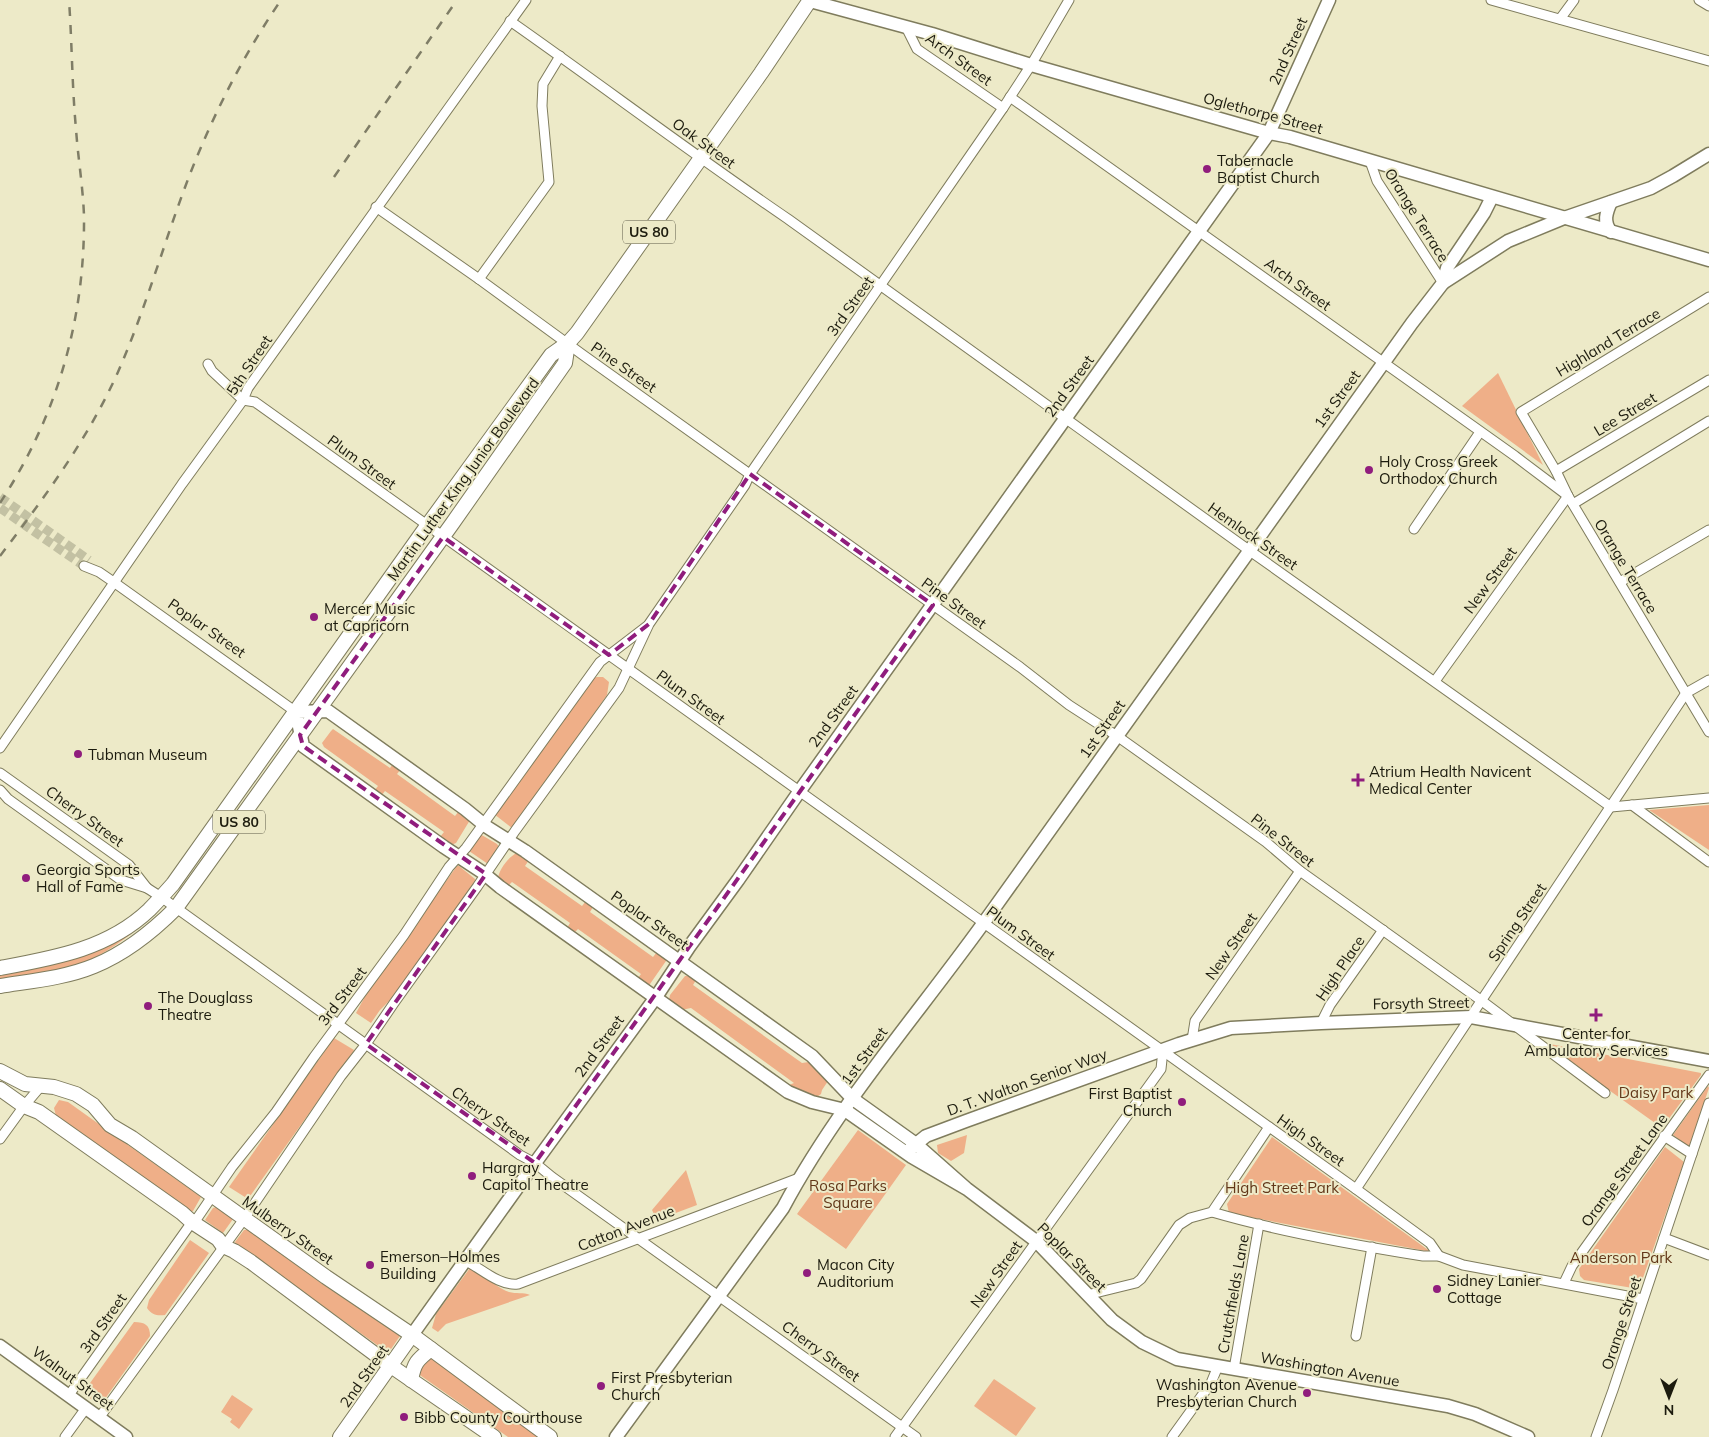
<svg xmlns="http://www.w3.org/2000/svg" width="1709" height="1437" font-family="Mulish,sans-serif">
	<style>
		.green { fill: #efaf88 }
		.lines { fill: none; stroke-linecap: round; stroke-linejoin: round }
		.street-tunnel { stroke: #c3c1a3; stroke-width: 9; stroke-dasharray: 9 4.5; stroke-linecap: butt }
		.street-casing { stroke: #7f7c5d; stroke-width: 11 }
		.secondary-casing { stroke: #7f7c5d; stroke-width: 15 }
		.primary-casing { stroke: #7f7c5d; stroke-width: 16 }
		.street { stroke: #fff; stroke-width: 9 }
		.secondary { stroke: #fff; stroke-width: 12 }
		.primary { stroke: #fff; stroke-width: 14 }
		.rail { stroke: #7f7d66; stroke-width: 2.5; stroke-dasharray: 9 9; stroke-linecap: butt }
		.marked { fill: none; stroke: #901d7d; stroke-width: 4; stroke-dasharray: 10 6; stroke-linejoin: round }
		.poi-dot { fill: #901d7d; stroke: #edeac8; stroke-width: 2 }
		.labels { text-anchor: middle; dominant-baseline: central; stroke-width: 4; stroke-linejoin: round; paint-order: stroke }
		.shield { fill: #edeac8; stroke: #5b5946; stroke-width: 1 }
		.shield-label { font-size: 14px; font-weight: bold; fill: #1c1b0e }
		.street-label { font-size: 15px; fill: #1c1b0e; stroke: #edeac8 }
		.poi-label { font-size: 15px; fill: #1c1b0e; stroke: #edeac8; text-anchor: start }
		.park-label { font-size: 15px; fill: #623719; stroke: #edeac8 }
	</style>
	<rect width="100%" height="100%" fill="#edeac8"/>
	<g class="green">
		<path d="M1498,373l45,92 -81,-59z"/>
		<path d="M597,677h6l6,5 -2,13 -39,56 -6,11 -50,66 -18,-14 99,-136z"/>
		<path d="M333,729l57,39 3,-4 8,5 -4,5 58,42 4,-5 11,9 -14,23 -5,2 -11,-8 4,-5 -59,-41 -4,5 -7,-5 4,-5 -54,-39 -2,-4 9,-12z"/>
		<path d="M1709,805v45l-60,-40z"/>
		<path d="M480,834l17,10 2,3 -11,17 -19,-13z"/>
		<path d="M517,853l12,7 -4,6 57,40 4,-5 7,6 -3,5 63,45 4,-5 9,7v2l-16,23 -2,1 -10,-7 3,-4 -63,-45 -5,5 -6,-6 3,-5 -58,-41 -4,4 -10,-8c1,-8 11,-22 19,-25z"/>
		<path d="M457,866h2l16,13 1,2 -82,115 -14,14 -9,13 -15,-10 18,-33z"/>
		<path d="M148,919c-17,18 -52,40 -75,49l-73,15v-8l9,-4z"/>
		<path d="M685,976h5l6,4 -3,5 109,78 7,-1 19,19 -6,9 -1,4 -4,3 -28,-11v-1l5,-2 -103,-75 -10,2 -12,-10 1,-5z"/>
		<path d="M334,1038l20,12 -1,2 -105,147 -19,-12z"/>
		<path d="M1550,1044l151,29v2l-39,53 -112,-80z"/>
		<path d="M1708,1086l1,2 -20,59 -16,-12z"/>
		<path d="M59,1100l9,2 133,95 -8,14 -2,1 -135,-96 -2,-8z"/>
		<path d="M858,1130l48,35 -60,84 -49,-35z"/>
		<path d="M967,1135l-3,18 -13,8 -13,-8 -1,-8z"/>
		<path d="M1272,1137l159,115 -202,-39 -2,-9z"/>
		<path d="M1665,1147l19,15 -45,127 -55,-9 -4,-4 -1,-7z"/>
		<path d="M686,1170l11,35 -40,15 -5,-10z"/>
		<path d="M216,1207l17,12 -10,14 -18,-13 8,-12z"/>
		<path d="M244,1230h4l73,53 79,53 -11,16h-2l-151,-108 -1,-2z"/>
		<path d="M190,1240l19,13 -44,62c-8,1 -13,0 -18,-7l2,-8z"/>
		<path d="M470,1268c12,5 28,21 39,24 7,2 14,0 21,3l-84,29 -8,8 -6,-4 4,-14z"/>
		<path d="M134,1322c11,0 16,3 16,14l-48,67 -3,1 -14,-9v-5z"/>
		<path d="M419,1349l120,88h-31l-101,-71z"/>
		<path d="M994,1379l42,29 -20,28 -42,-30z"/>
		<path d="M232,1395l21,14 -14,20 -9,-7 2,-3 -11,-7z"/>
	</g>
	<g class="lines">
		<g class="street-tunnel">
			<path d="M0,497l89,63"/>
			<path d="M0,508l84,58"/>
		</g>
		<g class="street-casing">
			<g id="street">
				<path d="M1491,0l218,61"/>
				<path d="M1699,0l10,6"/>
				<path d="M1560,19l14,-19"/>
				<path d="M510,21c94,66 184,134 278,198l462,332 361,256 98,-9"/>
				<path d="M906,27l11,22 86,59"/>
				<path d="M1010,97l505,359 53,40"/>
				<path d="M1370,161l7,20 66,102"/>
				<path d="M376,207l103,72 104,76 437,312 49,38 48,31 149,106 34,29 182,130 123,92"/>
				<path d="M479,279l70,-97 -7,-76 1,-22 17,-28"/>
				<path d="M1709,297l-188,115 35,59 12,25 141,236"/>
				<path d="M208,364l4,7 31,29 12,2 1101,787 74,54 9,13"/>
				<path d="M1556,471l153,-91"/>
				<path d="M1573,504l136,-83"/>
				<path d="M1414,529l66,-97"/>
				<path d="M84,566l15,6 16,11 181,129"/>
				<path d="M1620,582l89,-52"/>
				<path d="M1435,681l133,-185"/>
				<path d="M0,748l182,-264 61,-84 5,-12 278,-388"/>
				<path d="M0,773l129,92 18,23"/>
				<path d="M0,790l8,9 113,81 26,8 14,9 359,258 15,8 17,14 364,260"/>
				<path d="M1632,805l77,57"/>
				<path d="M1321,1023l9,-18 53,-75"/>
				<path d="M1192,1040l3,-19 105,-150"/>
				<path d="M1664,1136l28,18"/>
				<path d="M0,1139l24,-33 17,-20"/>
				<path d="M1356,1189l330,-496 23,-13"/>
				<path d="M1212,1212c68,20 142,33 211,44h16l24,9 180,34"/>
				<path d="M1664,1238l45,17"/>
				<path d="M466,1261c16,8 33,25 52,23l281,-106"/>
				<path d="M1564,1283l8,-17 137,-191"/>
				<path d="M1087,1295l49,-12 5,-4 38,-54 11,-7 22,-6 57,-85"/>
				<path d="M1356,1336l16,-89"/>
				<path d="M1234,1369l25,-145"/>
				<path d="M69,1395l123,-173 6,-5 34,-50 44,-55 38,-55 90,-122 45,-68 17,-19 134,-186 47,-36"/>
				<path d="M99,1418l145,-199 97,-143 25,-32 28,-41 83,-116 38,-56 104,-143 30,-64 96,-139 5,-11 253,-366 28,-43 38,-65"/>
				<path d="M65,1437l21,-29"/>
				<path d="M895,1437l266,-368 2,-19"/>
				<path d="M1172,1437l39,-54 7,-17"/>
				<path d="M1596,1437l17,-47 96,-287"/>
			</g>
		</g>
		<g class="secondary-casing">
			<g id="secondary">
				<path d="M810,1l122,33 99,31 238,68 21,4 419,123"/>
				<path d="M1611,202c-5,11 -8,20 0,30"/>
				<path d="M1443,283l4,-15 37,-55 8,-16"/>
				<path d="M910,1149l16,-13 40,-15 213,-77 52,-16 90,-5 150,-6 238,44"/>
				<path d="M967,1189l-55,-32 -67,-47 -33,-8 -24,-10 -288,-205 -18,-15 -38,-25 -141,-101 -7,-34 32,-1 137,98 22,18 38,24 287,205 41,43 63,45 51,45 69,52 76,79 30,22 35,17 271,47 27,8 53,23"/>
				<path d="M412,1335l123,-172 121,-166 33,-50 49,-67 61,-88 470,-659 60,-133"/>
				<path d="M0,1346l126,91"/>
				<path d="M616,1437l167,-229c56,-105 138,-197 207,-294 141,-196 282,-393 422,-591l31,-40 65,-42 56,-23 87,-30 22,-12 36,-22"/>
			</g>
		</g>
		<g class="primary-casing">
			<g id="primary">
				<path d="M0,968c54,-10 108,-19 149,-58 8,-8 16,-17 24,-26l254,-358 124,-171 17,-12 9,-10 184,-260 49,-73"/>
				<path d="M0,986c31,-5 65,-8 94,-20 32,-13 58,-34 82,-58l276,-384 113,-161 3,-20"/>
				<path d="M0,1071l25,13 29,3 22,7 17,11 17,20 22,13 194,139 86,58 138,102"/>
				<path d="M0,1089l24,17 15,6 143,101 10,9 26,17 5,7 11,5 17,11 140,104 103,71"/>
				<path d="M411,1380c3,-17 6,-20 20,-31"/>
				<path d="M340,1437l72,-102"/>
			</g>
		</g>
		<use href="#street" class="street"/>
		<use href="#secondary" class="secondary"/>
		<use href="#primary" class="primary"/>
		<g class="rail">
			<path d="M334,177l123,-177"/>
			<path d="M0,503c57,-87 85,-183 84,-287 -1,-29 -6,-58 -8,-87 -4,-43 -4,-86 -7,-129"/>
			<path d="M0,556c44,-58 88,-117 118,-184 28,-64 47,-133 72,-198 24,-61 54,-120 91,-174"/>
		</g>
	</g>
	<path class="marked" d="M750,474l183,131 -398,558 -169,-119 120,-170 -183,-128 -3,-11 143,-198 166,118 40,-31z"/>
	<g class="poi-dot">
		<circle cx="1207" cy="169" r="5"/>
		<circle cx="1369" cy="470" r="5"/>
		<circle cx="314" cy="617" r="5"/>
		<circle cx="78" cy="754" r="5"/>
		<path d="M1355.5 772.5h5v5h5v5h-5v5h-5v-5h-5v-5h5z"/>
		<circle cx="26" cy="878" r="5"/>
		<circle cx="148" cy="1006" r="5"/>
		<path d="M1593.5 1007.5h5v5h5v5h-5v5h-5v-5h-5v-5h5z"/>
		<circle cx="1182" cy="1102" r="5"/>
		<circle cx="472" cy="1176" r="5"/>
		<circle cx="370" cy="1265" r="5"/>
		<circle cx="807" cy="1273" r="5"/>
		<circle cx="1437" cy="1289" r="5"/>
		<circle cx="601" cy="1386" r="5"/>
		<circle cx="1307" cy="1393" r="5"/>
		<circle cx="404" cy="1417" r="5"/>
	</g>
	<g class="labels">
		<g class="shield">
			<rect x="623" y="220.5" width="52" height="23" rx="4"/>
			<rect x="213" y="810.5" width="52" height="23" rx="4"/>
		</g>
		<g class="shield-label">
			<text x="649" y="232">US 80</text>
			<text x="239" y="822">US 80</text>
		</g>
		<g class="street-label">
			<text transform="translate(1288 51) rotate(-66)">2nd Street</text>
			<text transform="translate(959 59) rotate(36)">Arch Street</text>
			<text transform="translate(1263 113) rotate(15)">Oglethorpe Street</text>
			<text transform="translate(704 143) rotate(36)">Oak Street</text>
			<text transform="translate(1417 215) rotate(58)">Orange Terrace</text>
			<text transform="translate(1298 284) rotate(36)">Arch Street</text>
			<text transform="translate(850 306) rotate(-55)">3rd Street</text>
			<text transform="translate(1608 342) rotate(-31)">Highland Terrace</text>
			<text transform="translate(249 365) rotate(-56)">5th Street</text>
			<text transform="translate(624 367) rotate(35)">Pine Street</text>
			<text transform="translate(1069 386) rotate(-54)">2nd Street</text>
			<text transform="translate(1337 399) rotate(-54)">1st Street</text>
			<text transform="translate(1625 414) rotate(-31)">Lee Street</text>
			<text transform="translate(362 462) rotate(36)">Plum Street</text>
			<text transform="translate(463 479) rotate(-54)">Martin Luther King Junior Boulevard</text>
			<text transform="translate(1253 536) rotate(35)">Hemlock Street</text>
			<text transform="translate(1626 566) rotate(59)">Orange Terrace</text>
			<text transform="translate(1490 580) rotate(-54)">New Street</text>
			<text transform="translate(954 603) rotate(36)">Pine Street</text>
			<text transform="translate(207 628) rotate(35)">Poplar Street</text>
			<text transform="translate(691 697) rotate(36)">Plum Street</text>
			<text transform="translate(833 716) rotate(-54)">2nd Street</text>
			<text transform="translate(1102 729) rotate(-55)">1st Street</text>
			<text transform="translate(85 816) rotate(36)">Cherry Street</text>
			<text transform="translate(1283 840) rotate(38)">Pine Street</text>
			<text transform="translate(650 920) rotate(35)">Poplar Street</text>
			<text transform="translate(1517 922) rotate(-56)">Spring Street</text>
			<text transform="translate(1021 933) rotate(36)">Plum Street</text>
			<text transform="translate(1231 946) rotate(-55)">New Street</text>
			<text transform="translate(1340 968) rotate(-56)">High Place</text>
			<text transform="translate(342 996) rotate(-53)">3rd Street</text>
			<text transform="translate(1421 1003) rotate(-1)">Forsyth Street</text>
			<text transform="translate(599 1046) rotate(-54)">2nd Street</text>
			<text transform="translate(864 1056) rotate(-54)">1st Street</text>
			<text transform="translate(1027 1082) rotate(-20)">D. T. Walton Senior Way</text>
			<text transform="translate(491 1116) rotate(35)">Cherry Street</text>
			<text transform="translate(1311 1140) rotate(35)">High Street</text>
			<text transform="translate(1624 1170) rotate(-54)">Orange Street Lane</text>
			<text transform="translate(626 1228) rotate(-21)">Cotton Avenue</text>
			<text transform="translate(288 1230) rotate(35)">Mulberry Street</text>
			<text transform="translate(1072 1257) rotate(45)">Poplar Street</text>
			<text transform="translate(996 1274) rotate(-55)">New Street</text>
			<text transform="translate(1233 1294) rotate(-80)">Crutchfields Lane</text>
			<text transform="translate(103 1323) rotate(-55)">3rd Street</text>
			<text transform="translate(1621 1323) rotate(-72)">Orange Street</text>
			<text transform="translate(821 1351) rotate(36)">Cherry Street</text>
			<text transform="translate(1330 1369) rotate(10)">Washington Avenue</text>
			<text transform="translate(364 1376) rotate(-55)">2nd Street</text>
			<text transform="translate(73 1378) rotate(36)">Walnut Street</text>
		</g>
		<g class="poi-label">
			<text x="1217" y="160">Tabernacle<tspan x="1217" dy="17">Baptist Church</tspan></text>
			<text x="1379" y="461">Holy Cross Greek<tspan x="1379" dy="17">Orthodox Church</tspan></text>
			<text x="324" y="608">Mercer Music<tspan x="324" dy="17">at Capricorn</tspan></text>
			<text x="88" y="754">Tubman Museum</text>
			<text x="1369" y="771">Atrium Health Navicent<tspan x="1369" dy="17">Medical Center</tspan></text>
			<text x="36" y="869">Georgia Sports<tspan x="36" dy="17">Hall of Fame</tspan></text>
			<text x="158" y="997">The Douglass<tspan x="158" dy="17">Theatre</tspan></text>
			<text x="1596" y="1033" text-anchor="middle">Center for<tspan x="1596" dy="17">Ambulatory Services</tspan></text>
			<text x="1172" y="1093" text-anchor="end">First Baptist<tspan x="1172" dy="17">Church</tspan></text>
			<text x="482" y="1167">Hargray<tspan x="482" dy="17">Capitol Theatre</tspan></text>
			<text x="380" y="1256">Emerson–Holmes<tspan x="380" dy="17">Building</tspan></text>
			<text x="817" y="1264">Macon City<tspan x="817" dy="17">Auditorium</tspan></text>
			<text x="1447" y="1280">Sidney Lanier<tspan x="1447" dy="17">Cottage</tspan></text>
			<text x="611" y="1377">First Presbyterian<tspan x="611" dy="17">Church</tspan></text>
			<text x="1297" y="1384" text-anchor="end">Washington Avenue<tspan x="1297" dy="17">Presbyterian Church</tspan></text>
			<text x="414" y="1417">Bibb County Courthouse</text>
		</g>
		<g class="park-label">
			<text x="1656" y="1092">Daisy Park</text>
			<text x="848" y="1185">Rosa Parks<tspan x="848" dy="17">Square</tspan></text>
			<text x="1282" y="1187">High Street Park</text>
			<text x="1621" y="1257">Anderson Park</text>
		</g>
	</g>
	<g transform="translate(1669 1397) rotate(180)" stroke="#edeac8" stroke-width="4" paint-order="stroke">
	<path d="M0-4L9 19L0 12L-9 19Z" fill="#1c1b0e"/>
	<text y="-8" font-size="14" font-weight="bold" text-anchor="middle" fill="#1c1b0e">N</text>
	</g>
</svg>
